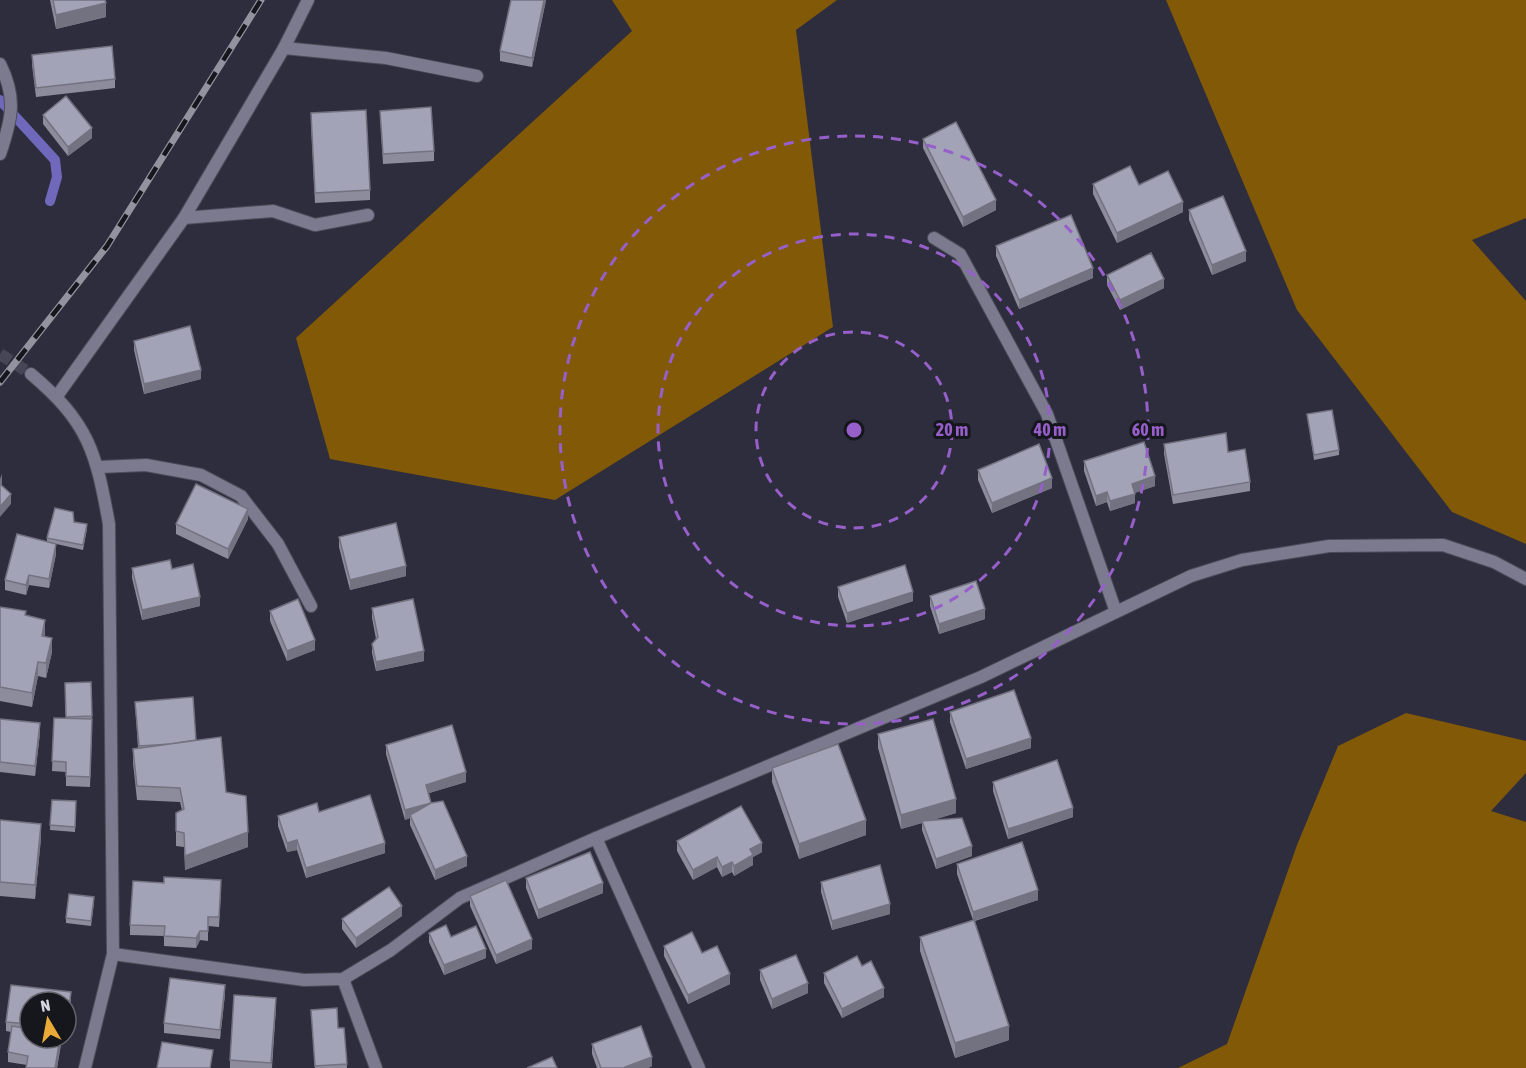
<svg xmlns="http://www.w3.org/2000/svg" width="1526" height="1068" font-family="'Asap Condensed',sans-serif">
	<style>
		.forest { fill: #815907 }
		.lines { fill: none; stroke-linecap: round; stroke-linejoin: round }
		.stream { stroke: #7068bb; stroke-width: 10 }
		.street-tunnel { stroke: #464656; stroke-width: 12; stroke-dasharray: 12 6; stroke-linecap: butt }
		.street-casing { stroke: #4c4b59; stroke-width: 14 }
		.street { stroke: #7b7a8e; stroke-width: 12 }
		.rail-casing { stroke: #9393a0; stroke-width: 7 }
		.rail { stroke: #16161d; stroke-width: 4.5; stroke-dasharray: 14; stroke-linecap: butt }
		.wall { fill: #8c8c9d }
		.shaded-wall { fill: #727280 }
		.building { fill: #a3a3b7; stroke: #727280; stroke-width: 1.5 }
		.ring { fill: none; stroke: #965fc9; stroke-width: 3; stroke-dasharray: 10 8 }
		.centre { fill: #965fc9; stroke: #16161d; stroke-width: 3 }
		.ring-label { font-size: 18px; text-anchor: middle; font-weight: bold; fill: #965fc9; stroke: #16161d; stroke-width: 6; stroke-linejoin: round; paint-order: stroke }
	</style>
	<rect width="100%" height="100%" fill="#2d2d3d"/>
	<g class="forest">
		<path d="M612,0h225l-41,30 37,297 -278,173 -225,-41 -34,-121 336,-307z"/>
		<path d="M1166,0h360v218l-54,22 54,61v243l-74,-32 -155,-202z"/>
		<path d="M1406,713l120,28v32l-35,38 35,11v246h-348l49,-24 70,-199 41,-99z"/>
	</g>
	<g class="lines">
		<path class="stream" d="M0,100l55,60 2,17 -7,24"/>
		<path class="street-tunnel" d="M0,354l31,20"/>
		<g class="street-casing">
			<g id="street">
				<path d="M284,48l102,10 91,18"/>
				<path d="M0,64c17,34 12,55 0,90"/>
				<path d="M184,218l89,-7 42,14 53,-10"/>
				<path d="M934,238l26,16 87,160 69,198"/>
				<path d="M31,374c58,49 65,78 78,150l4,430 -28,114"/>
				<path d="M57,396l127,-178 100,-170 24,-48"/>
				<path d="M99,467l47,-2 55,10 40,21 37,48 33,62"/>
				<path d="M596,838l103,230"/>
				<path d="M113,954l191,26 39,-1 48,-29 69,-52 136,-60 385,-161 210,-101 51,-16 87,-14 114,-1 51,17 32,17"/>
				<path d="M343,979l33,89"/>
			</g>
		</g>
		<use href="#street" class="street"/>
		<g class="rail-casing">
			<path id="rail" d="M0,382l107,-136 154,-246"/>
		</g>
		<use href="#rail" class="rail"/>
	</g>
	<g class="wall">
		<path d="M50,0h55l1,17 -50,12z"/>
		<path d="M546,0l-14,67 -32,-6v-10z"/>
		<path d="M32,55l83,24v9l-79,9 -4,-32z"/>
		<path d="M380,111l54,40v10l-51,3z"/>
		<path d="M43,115l49,23 -24,18 -25,-32z"/>
		<path d="M311,123l59,67v10l-55,3z"/>
		<path d="M923,139l73,71 -33,17 -40,-79z"/>
		<path d="M1093,184l46,1 44,27 -66,31 -24,-49z"/>
		<path d="M1189,210l57,51 -34,14 -23,-55z"/>
		<path d="M996,246l97,32 -74,31 -23,-53z"/>
		<path d="M1107,275l57,13 -44,22 -13,-25z"/>
		<path d="M134,341l67,38 -57,15 -10,-44z"/>
		<path d="M1307,414l32,36v5l-25,5z"/>
		<path d="M1164,444l64,8 22,30v9l-77,13 -9,-50z"/>
		<path d="M1084,461l71,25 -21,7 1,10 -25,8 -3,-9 -11,4 -12,-35z"/>
		<path d="M978,470l74,18 -60,25 -14,-33z"/>
		<path d="M248,519l-20,40 -52,-25v-10z"/>
		<path d="M74,522l13,7 -4,21 -31,-7 4,11 -7,34 -20,-3 -3,10 -21,-5v-10l42,-38v-4z"/>
		<path d="M339,537l67,39 -56,14 -11,-43z"/>
		<path d="M132,568l40,1 28,37 -58,14 -10,-42z"/>
		<path d="M838,587l75,14 -66,22 -9,-26z"/>
		<path d="M930,596l55,23 -46,15 -9,-28z"/>
		<path d="M0,607l26,9 19,18 -1,3 8,15 -6,26 -8,-2 -6,31 -32,-6z"/>
		<path d="M372,608l52,53 -48,10 -4,-18v-9l4,-5 -4,-21z"/>
		<path d="M270,611l45,39 -28,11 -17,-40z"/>
		<path d="M91,682l1,47 -2,58 -24,-1v-14l-14,-1 2,-53h12l-1,-35z"/>
		<path d="M135,702l61,38 30,52 22,55 -63,23 -1,-23 -8,-1v-15l6,-21 -2,-8 -43,-2 -4,-37v-14l5,-1z"/>
		<path d="M950,712l81,36 -65,21 -16,-47z"/>
		<path d="M0,719l40,14 -5,43 -35,-4z"/>
		<path d="M878,734l78,79 -23,7 39,36 -36,13 -14,-39v-7l-21,6 -23,-81z"/>
		<path d="M386,745l80,37 -37,11 2,10 36,63 -32,14 -25,-55v-7l-5,2 -19,-66z"/>
		<path d="M772,768l94,67 -67,24 -27,-77z"/>
		<path d="M993,782l80,35 -65,22 -15,-48z"/>
		<path d="M52,800l24,1 -1,31 -25,-2z"/>
		<path d="M319,812l66,41 -79,25 -9,-28 -10,2 -9,-26v-10z"/>
		<path d="M0,820l41,18 -6,61 -35,-3z"/>
		<path d="M677,841l85,11 -9,5v8l-19,11 -2,-4 -10,5 -5,-10 -24,13 -16,-29z"/>
		<path d="M957,864l81,36 -63,21 34,119 -54,18 -35,-107v-14l53,-17 -16,-46z"/>
		<path d="M526,878l77,15 -65,26 -12,-31z"/>
		<path d="M821,882l69,32 -58,16 -11,-38z"/>
		<path d="M221,890l-2,37 -11,-1v15l-8,-1 -4,8 -32,-2v-10l-34,-1v-10z"/>
		<path d="M470,896l62,53 -36,15 -26,-58z"/>
		<path d="M94,902l-3,24 -25,-3v-5z"/>
		<path d="M402,916l-46,32 -14,-19v-10z"/>
		<path d="M429,933l22,4 35,21 -42,17 -15,-33z"/>
		<path d="M664,946l38,7 28,31 -42,20 -24,-48z"/>
		<path d="M862,966l22,31 -42,21 -18,-35v-10z"/>
		<path d="M760,970l48,23 -36,16 -12,-29z"/>
		<path d="M11,985l60,7v10l-5,35v-35h-36v36h31v6l-4,24h-31l1,-3 -19,-3v-10l3,-20 -5,-1v-9z"/>
		<path d="M225,994l-5,45 -56,-6v-10z"/>
		<path d="M276,1008l-4,60h-42v-8z"/>
		<path d="M311,1010l27,18h6l3,40h-32z"/>
		<path d="M592,1044l60,22 -4,2h-51l-5,-14z"/>
	</g>
	<g class="shaded-wall">
		<path d="M544,0h2l-14,67v-9z"/>
		<path d="M106,3v14l-50,12v-14z"/>
		<path d="M92,128v10l-24,18v-9z"/>
		<path d="M996,200v10l-33,17v-10z"/>
		<path d="M1183,202v10l-66,31v-10z"/>
		<path d="M1246,251v10l-34,14v-10z"/>
		<path d="M1093,268v10l-74,31v-9z"/>
		<path d="M1164,279v9l-44,22v-10z"/>
		<path d="M201,370v9l-57,15v-10z"/>
		<path d="M2,474v10l-2,5v-10z"/>
		<path d="M1155,476v10l-23,8v-10z"/>
		<path d="M1052,478v10l-60,25v-10z"/>
		<path d="M1107,492v10l-11,4v-10z"/>
		<path d="M11,494v10l-11,13v-10z"/>
		<path d="M1135,494v9l-25,8v-10z"/>
		<path d="M248,509v10l-20,40v-10z"/>
		<path d="M56,544v10l-7,34v-9z"/>
		<path d="M406,566v10l-56,14v-10z"/>
		<path d="M29,575v10l-3,10v-10z"/>
		<path d="M913,592v9l-66,22v-10z"/>
		<path d="M200,597v9l-58,14v-10z"/>
		<path d="M985,609v10l-46,15v-10z"/>
		<path d="M45,620v14l-3,16v-14z"/>
		<path d="M52,638v14l-6,26v-15z"/>
		<path d="M315,640v10l-28,11v-10z"/>
		<path d="M424,651v10l-48,10v-9z"/>
		<path d="M38,662v14l-6,31v-14z"/>
		<path d="M40,723v10l-5,43v-10z"/>
		<path d="M1031,738v10l-65,21v-10z"/>
		<path d="M466,772v10l-40,12v-9z"/>
		<path d="M956,799v14l-33,10 -1,-2v2l-21,6v-14z"/>
		<path d="M431,803l-21,12v3l-5,2v-10z"/>
		<path d="M1073,808v9l-65,22v-10z"/>
		<path d="M866,820v15l-67,24v-15z"/>
		<path d="M41,824v14l-6,61v-14z"/>
		<path d="M248,832v15l-63,23v-14z"/>
		<path d="M297,840v10l-10,2v-9z"/>
		<path d="M385,843v10l-79,25v-10z"/>
		<path d="M762,843v9l-9,5v8l-19,11v-10l16,-17z"/>
		<path d="M972,846v10l-36,13v-10z"/>
		<path d="M467,856v10l-32,14v-10z"/>
		<path d="M717,857v10l-24,13v-10z"/>
		<path d="M732,862v10l-10,5v-10z"/>
		<path d="M603,883v10l-65,26v-9z"/>
		<path d="M1038,890v10l-65,21v-9z"/>
		<path d="M890,904v10l-58,16v-9z"/>
		<path d="M402,906v10l-46,32v-10z"/>
		<path d="M200,931v9l-4,8v-10z"/>
		<path d="M532,939v10l-36,15v-9z"/>
		<path d="M486,949v9l-42,17v-10z"/>
		<path d="M730,974v10l-42,20v-9z"/>
		<path d="M808,983v10l-36,16v-10z"/>
		<path d="M225,985v9l-5,45v-9z"/>
		<path d="M884,988v9l-42,21v-9z"/>
		<path d="M71,992v10l-5,35v-10z"/>
		<path d="M276,998v10l-5,60v-5z"/>
		<path d="M1009,1026v14l-54,18v-15z"/>
		<path d="M60,1038l1,6 -4,24h-2z"/>
		<path d="M652,1057v9l-4,2h-23v-1z"/>
	</g>
	<g class="building">
		<path d="M53,0h52l1,3 -50,12z"/>
		<path d="M511,0h33l-12,58 -32,-7z"/>
		<path d="M112,46l3,33 -79,9 -4,-33z"/>
		<path d="M66,96l26,32 -24,19 -25,-32z"/>
		<path d="M431,107l3,44 -51,3 -3,-43z"/>
		<path d="M366,110l4,80 -55,3 -4,-80z"/>
		<path d="M956,122l40,78 -33,17 -40,-78z"/>
		<path d="M1130,166l9,19 29,-14 15,31 -66,31 -24,-49z"/>
		<path d="M1223,196l23,55 -34,14 -23,-55z"/>
		<path d="M1071,215l22,53 -74,32 -23,-54z"/>
		<path d="M1151,253l13,26 -44,21 -13,-25z"/>
		<path d="M190,326l11,44 -57,14 -10,-43z"/>
		<path d="M1332,410l7,40 -25,5 -7,-41z"/>
		<path d="M1226,433l2,19 17,-3 5,33 -77,13 -9,-51z"/>
		<path d="M1144,442l11,34 -23,8 3,10 -25,7 -3,-9 -11,4 -12,-35z"/>
		<path d="M1039,444l13,34 -60,25 -14,-33z"/>
		<path d="M0,484l11,10 -11,13z"/>
		<path d="M196,484l52,25 -20,40 -52,-25z"/>
		<path d="M55,508l18,4 1,10 13,2 -4,21 -36,-7z"/>
		<path d="M396,523l10,43 -56,14 -11,-43z"/>
		<path d="M17,534l39,10 -7,35 -20,-4 -3,10 -21,-5z"/>
		<path d="M170,560l2,9 21,-5 7,33 -58,13 -10,-42z"/>
		<path d="M905,565l8,27 -66,21 -9,-26z"/>
		<path d="M976,581l9,28 -46,15 -9,-28z"/>
		<path d="M298,599l17,41 -28,11 -17,-40z"/>
		<path d="M413,599l11,52 -48,11 -4,-18 6,-7 -6,-29z"/>
		<path d="M0,607l26,4 -1,4 20,5 -3,16 10,2 -6,25 -8,-1 -6,31 -32,-6z"/>
		<path d="M91,682l1,34 -26,1 -1,-34z"/>
		<path d="M1014,690l17,48 -65,21 -16,-47z"/>
		<path d="M193,697l3,43 -25,4 -32,2 -4,-44z"/>
		<path d="M54,718l38,1 -2,58 -24,-1v-14l-14,-1z"/>
		<path d="M0,719l40,4 -5,43 -35,-4z"/>
		<path d="M933,719l23,80 -55,16 -23,-81z"/>
		<path d="M452,725l14,47 -40,13 5,18 -26,7 -19,-65z"/>
		<path d="M221,737l5,55 20,4 2,36 -63,24 -1,-23 -8,-2v-18l8,-4 -4,-21 -43,-2 -4,-37z"/>
		<path d="M838,744l28,76 -67,24 -27,-76z"/>
		<path d="M1057,760l16,48 -65,21 -15,-47z"/>
		<path d="M370,795l15,48 -79,25 -9,-28 -10,3 -9,-27 39,-13 2,9z"/>
		<path d="M52,800l24,1 -1,26 -25,-2z"/>
		<path d="M443,801l24,55 -32,14 -25,-55 21,-12z"/>
		<path d="M741,806l21,37 -12,6 3,6 -19,11 -2,-4 -10,5 -5,-10 -24,13 -16,-29z"/>
		<path d="M962,818l10,28 -36,13 -14,-38z"/>
		<path d="M0,820l41,4 -6,61 -35,-3z"/>
		<path d="M1022,842l16,48 -65,22 -16,-48z"/>
		<path d="M590,852l13,31 -65,27 -12,-32z"/>
		<path d="M880,865l10,39 -58,17 -11,-39z"/>
		<path d="M164,877l57,3 -2,37h-11v14h-8l-4,7 -32,-2 1,-10 -35,-1 3,-44 31,2z"/>
		<path d="M506,880l26,59 -36,16 -26,-59z"/>
		<path d="M389,887l13,19 -46,32 -14,-19z"/>
		<path d="M69,894l25,3 -3,24 -25,-3z"/>
		<path d="M974,920l35,106 -54,17 -35,-106z"/>
		<path d="M446,925l5,12 25,-11 10,23 -42,16 -15,-32z"/>
		<path d="M692,932l10,21 15,-7 13,28 -42,21 -24,-49z"/>
		<path d="M796,955l12,28 -36,16 -12,-29z"/>
		<path d="M857,956l5,10 9,-5 13,27 -42,21 -18,-36z"/>
		<path d="M170,978l55,7 -5,45 -56,-7z"/>
		<path d="M11,985l60,7 -5,35v-25h-36v22l-24,-2z"/>
		<path d="M234,995l42,3 -5,65 -41,-3z"/>
		<path d="M337,1008l1,20h6l3,36 -32,2 -4,-56z"/>
		<path d="M12,1026l18,3v9h30l-5,30h-29l2,-12 -20,-4z"/>
		<path d="M641,1026l11,31 -27,10 1,1h-25l-9,-24z"/>
		<path d="M162,1042l51,8 -3,18h-53z"/>
		<path d="M552,1057l5,11h-30z"/>
	</g>
	<g class="ring">
		<circle cx="854" cy="430" r="98"/>
		<circle cx="854" cy="430" r="196"/>
		<circle cx="854" cy="430" r="294"/>
	</g>
	<circle cx="854" cy="430" r="9" class="centre"/>
	<g class="ring-label">
		<text x="952" y="436">20 m</text>
		<text x="1050" y="436">40 m</text>
		<text x="1148" y="436">60 m</text>
	</g>
	<g transform="translate(48 1020) rotate(350)"><circle r="28" fill="#16161d" stroke="#63636b" stroke-width="1.5"/>
	<path d="M0-4.5L10 22L0 15L-10 22Z" fill="#e9aa38"/>
	<text y="-9" font-size="16" font-weight="bold" text-anchor="middle" fill="#d6d6e1">N</text>
	</g>
</svg>
